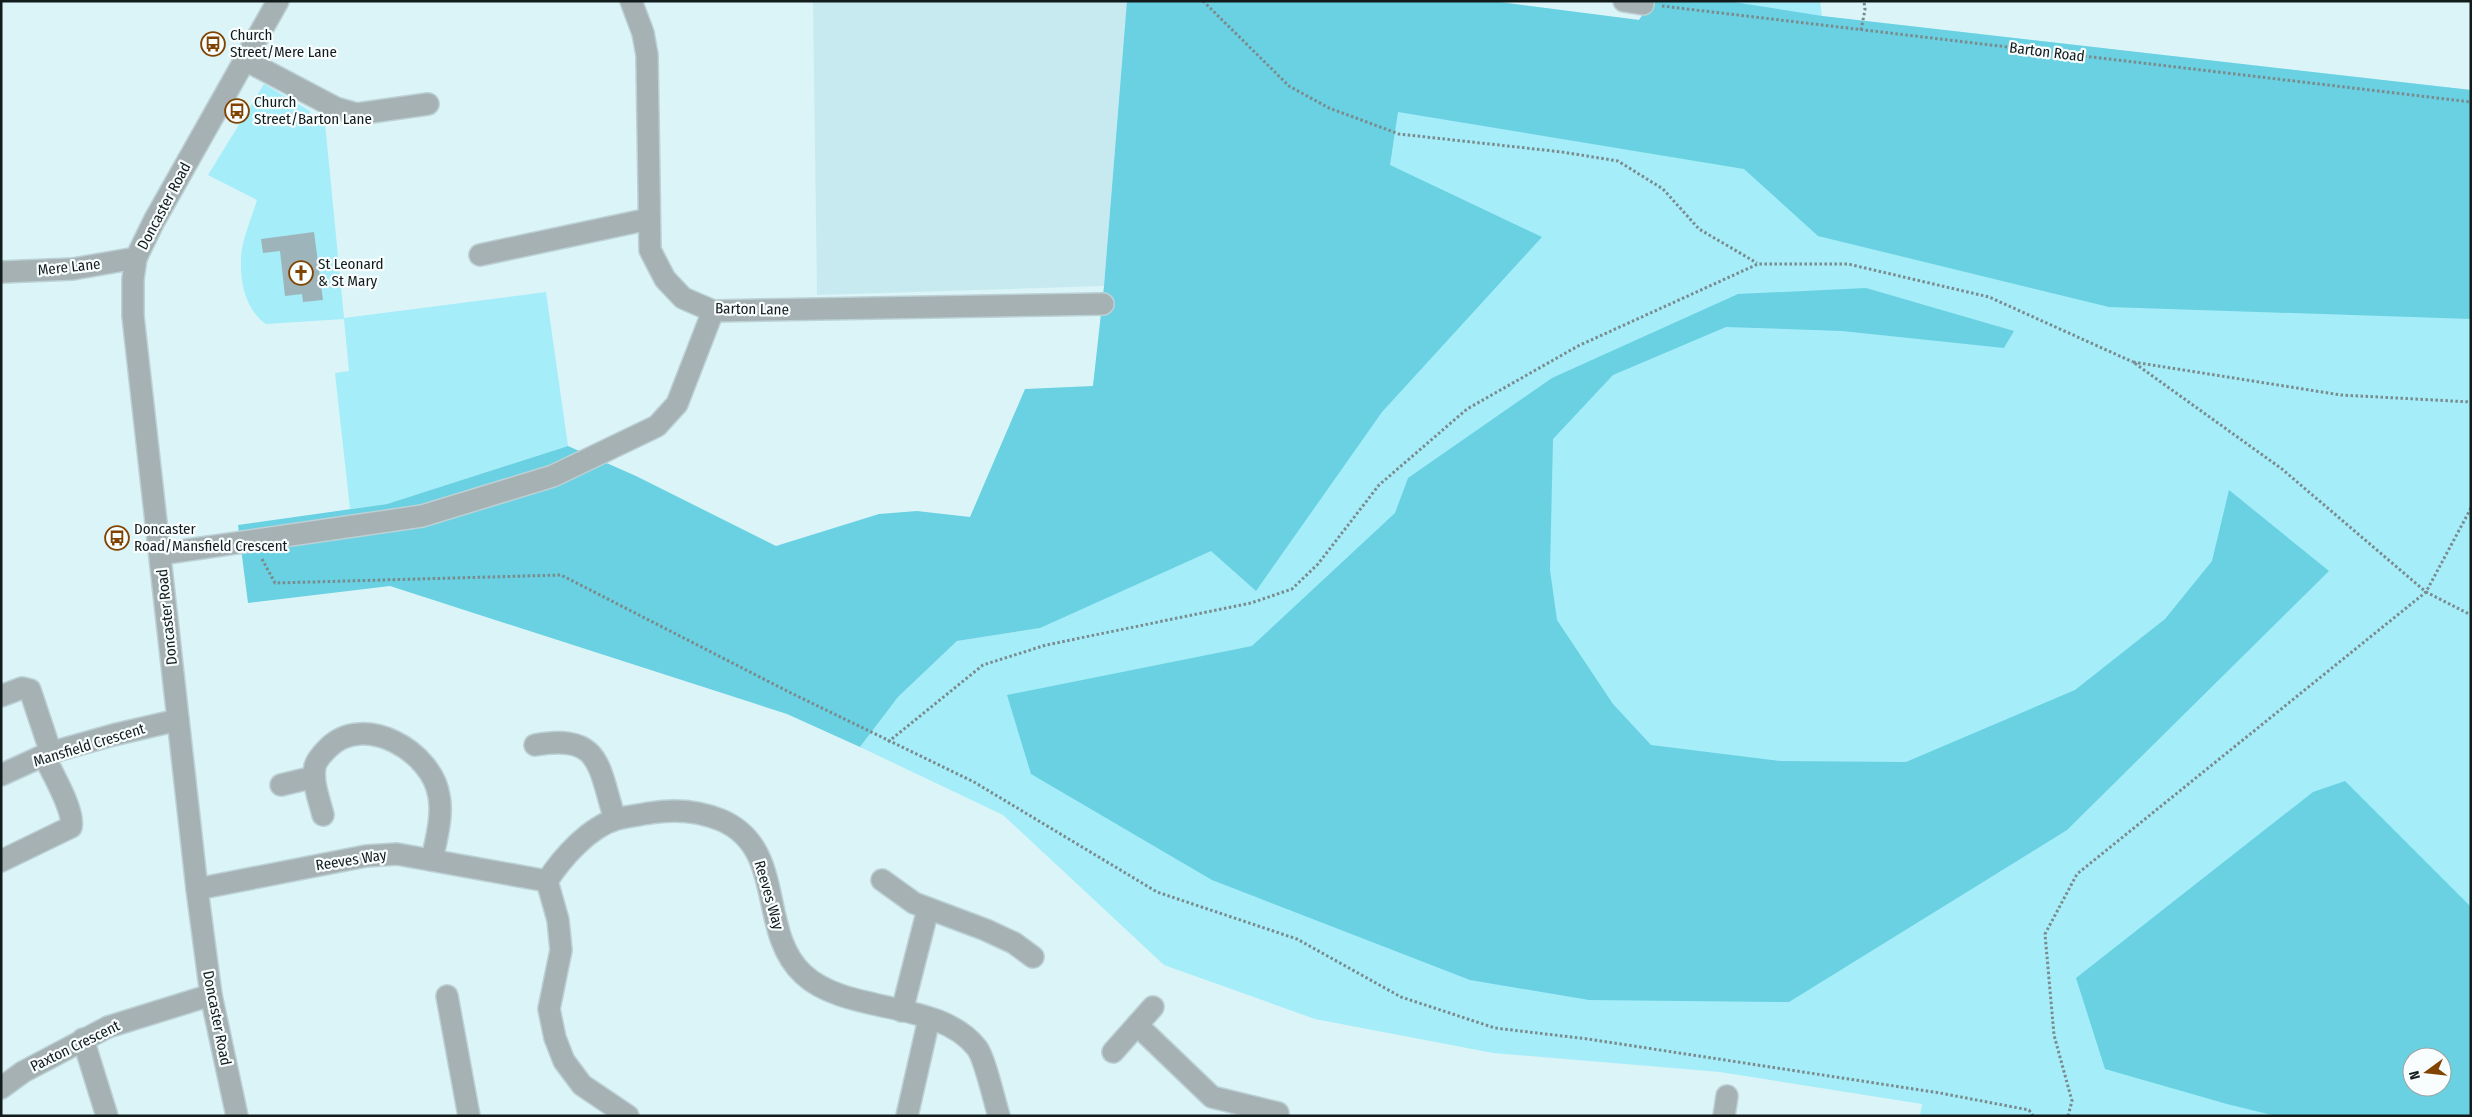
<svg xmlns="http://www.w3.org/2000/svg" width="2472" height="1117" font-family="'Fira Sans Condensed',sans-serif">
	<style>
		.built { fill: #c7eaf0 }
		.green { fill: #a5edf9; fill-rule: evenodd }
		.forest { fill: #69d1e2; fill-rule: evenodd }
		.building { fill: #9db5ba }
		.lines { fill: none; stroke-linecap: round; stroke-linejoin: round }
		.minor-casing { stroke: #bbd1d5; stroke-width: 24 }
		.path { stroke: #7a8b8e; stroke-width: 3; stroke-dasharray: 2.5 2.5; stroke-linecap: butt }
		.minor { stroke: #a6b1b3; stroke-width: 21 }
		.labels { text-anchor: middle; dominant-baseline: central; stroke-width: 4.5; stroke-linejoin: round; paint-order: stroke }
		.poi-label { font-size: 15px; fill: #131c1d; stroke: #f8fdfe; text-anchor: start }
		.street-label { font-size: 15px; fill: #131c1d; stroke: #f8fdfe }
	</style>
	<rect width="100%" height="100%" fill="#dbf4f8"/>
	<path class="built" d="M813,1h314l-23,285 -287,9z"/>
	<g class="green">
		<path d="M1127,1h365l147,19 13,-19h168l2,15 649,74v1026h-551l2,-12 -202,-32 -227,-19 -178,-34 -151,-54 -161,-150 -143,-68 38,-50 59,-56 83,-13 53,-242 10,-82zM2412,1057h30v30h-30z"/>
		<path d="M264,84l46,27 3,14 12,-2 19,195 202,-26 22,154 -181,58 -37,5 -15,-136 14,-2 -5,-52 -78,5c-20,-14 -26,-40 -25,-65 0,-17 11,-42 16,-59l-49,-25z"/>
	</g>
	<g class="forest">
		<path d="M1127,1h365l147,19 13,-19h75l95,15 649,74v229l-362,-12 -291,-71 -74,-67 -346,-57 -8,53 152,72 -160,175 -126,179 -45,-40 -171,77 -83,13 -59,56 -38,50 -73,-33 -397,-128 -142,17 -10,-78 149,-21 181,-58 68,30 140,70 103,-32 38,-3 53,6 55,-128 68,-3 11,-100z"/>
		<path d="M1866,288l148,43 -10,17 -162,-17 -116,-4 -113,48 -60,64 -3,131 7,50 56,84 38,41 130,16 125,1 169,-72 90,-71 47,-58 17,-71 100,81 -262,259 -278,172 -200,-2 -119,-20 -258,-100 -181,-106 -24,-79 245,-49 143,-133 13,-35 144,-100 186,-84z"/>
		<path d="M2345,781l126,126v209h-195l-49,-12 -122,-35 -29,-91 237,-186zM2412,1057h30v30h-30z"/>
	</g>
	<path class="building" d="M314,232l9,68 -20,2 -1,-8 -17,2 -5,-45 -17,2 -2,-14z"/>
	<g class="lines">
		<g class="minor-casing">
			<g id="minor">
				<path d="M631,1l12,32 4,22 3,195 15,29 18,19 30,13 390,-7"/>
				<path d="M1624,1l19,3"/>
				<path d="M245,60l91,48 21,6 71,-10"/>
				<path d="M480,255l169,-36"/>
				<path d="M1,272l72,-3 63,-11"/>
				<path d="M160,554l262,-38 131,-40 104,-50 20,-22 36,-93"/>
				<path d="M1,696l21,-8 8,2 21,63"/>
				<path d="M535,745c67,-12 63,22 80,74"/>
				<path d="M1,775l48,-22 64,-18 65,-15"/>
				<path d="M281,785l33,-8"/>
				<path d="M323,815c-4,-16 -11,-33 -8,-49 2,-7 8,-13 13,-18 36,-36 104,3 111,48 4,20 -3,44 -7,64"/>
				<path d="M1,861l70,-34c4,-16 -20,-56 -27,-71"/>
				<path d="M882,880l32,23 72,27 28,13 19,14"/>
				<path d="M547,881l11,39 3,30 -12,59 6,29 9,23 18,24 46,31"/>
				<path d="M197,889l169,-33 31,-2 150,27c15,-23 42,-54 70,-62 11,-3 22,-4 33,-6 24,-4 49,-2 71,7 66,28 36,111 82,154 43,41 136,25 174,74 8,11 17,52 22,68"/>
				<path d="M447,996l22,120"/>
				<path d="M902,1011l26,-102"/>
				<path d="M1137,1025l75,72 66,16"/>
				<path d="M83,1039l24,77"/>
				<path d="M1113,1052l40,-45"/>
				<path d="M1,1088l22,-16 85,-45 103,-32"/>
				<path d="M237,1116l-26,-121 -14,-106 -64,-573v-37l3,-21 18,-37 124,-220"/>
				<path d="M907,1116l22,-97"/>
				<path d="M1724,1116l3,-20"/>
			</g>
		</g>
		<g class="path">
			<path d="M1203,1l86,85 40,22 70,26 163,18 56,9 45,28 36,40 58,34"/>
			<path d="M1662,6l809,96"/>
			<path d="M1861,30l4,-20 -1,-9"/>
			<path d="M2471,508l-45,84 45,23"/>
			<path d="M262,559l13,24 286,-8 228,117 185,90 183,110 140,47 104,58 94,31 93,11 352,54 89,17 4,6"/>
			<path d="M888,742l95,-77 63,-20 205,-42 41,-14 26,-25 61,-79 88,-76 111,-63 180,-82h90l141,33 144,65"/>
			<path d="M2068,1116l4,-15 -18,-66 -9,-101 32,-60 349,-282 -144,-123 -149,-107 208,33 130,7"/>
		</g>
		<use href="#minor" class="minor"/>
	</g>
	<defs>
		<g id="bus-ring" transform="scale(1.25)"><circle r="9.5" fill="#f8fdfe" stroke="#804400" stroke-width="1.5"/><path d="M-5-6H5V4H4V6H2V4H-2V6H-4V4H-5ZM-3.5-4V0h7V-4ZM-3.5 1.2v1.5H-2V1.2ZM2 1.2v1.5H3.5V1.2Z" fill="#804400"/></g>
		<g id="church-ring" transform="scale(1.25)"><circle r="9.5" fill="#f8fdfe" stroke="#804400" stroke-width="1.5"/><path d="M-1.2-6h2.4v3.5h3.3v2.4h-3.3V6h-2.4V-.1h-3.3v-2.4h3.3Z" fill="#804400"/></g>
	</defs>
	<g fill-rule="evenodd">
		<use href="#bus-ring" x="213" y="44"/>
		<use href="#bus-ring" x="237" y="111"/>
		<use href="#church-ring" x="301" y="273"/>
		<use href="#bus-ring" x="117" y="538"/>
	</g>
	<g class="labels">
		<g class="poi-label">
			<text x="230" y="35">Church<tspan x="230" dy="17">Street/Mere Lane</tspan></text>
			<text x="254" y="102">Church<tspan x="254" dy="17">Street/Barton Lane</tspan></text>
			<text x="318" y="264">St Leonard<tspan x="318" dy="17">&amp; St Mary</tspan></text>
			<text x="134" y="529">Doncaster<tspan x="134" dy="17">Road/Mansfield Crescent</tspan></text>
		</g>
		<g class="street-label">
			<text transform="translate(2047 52) rotate(7)">Barton Road</text>
			<text transform="translate(164 206) rotate(-62)">Doncaster Road</text>
			<text transform="translate(69 267) rotate(-6)">Mere Lane</text>
			<text transform="translate(752 309) rotate(1)">Barton Lane</text>
			<text transform="translate(167 617) rotate(-96)">Doncaster Road</text>
			<text transform="translate(89 745) rotate(-17)">Mansfield Crescent</text>
			<text transform="translate(351 860) rotate(-9)">Reeves Way</text>
			<text transform="translate(769 895) rotate(74)">Reeves Way</text>
			<text transform="translate(217 1018) rotate(79)">Doncaster Road</text>
			<text transform="translate(75 1046) rotate(-26)">Paxton Crescent</text>
		</g>
	</g>
	<rect width="2472" height="1117" fill="none" stroke="#131c1d" stroke-width="5"/>
	<g transform="translate(2427 1072) rotate(255)"><circle r="24" fill="#f8fdfe" stroke="#9ca3a4"/>
	<path d="M0-4L9 19L0 12L-9 19Z" fill="#804400"/>
	<text y="-8" font-size="14" font-weight="bold" text-anchor="middle" fill="#131c1d">N</text>
	</g>
</svg>
